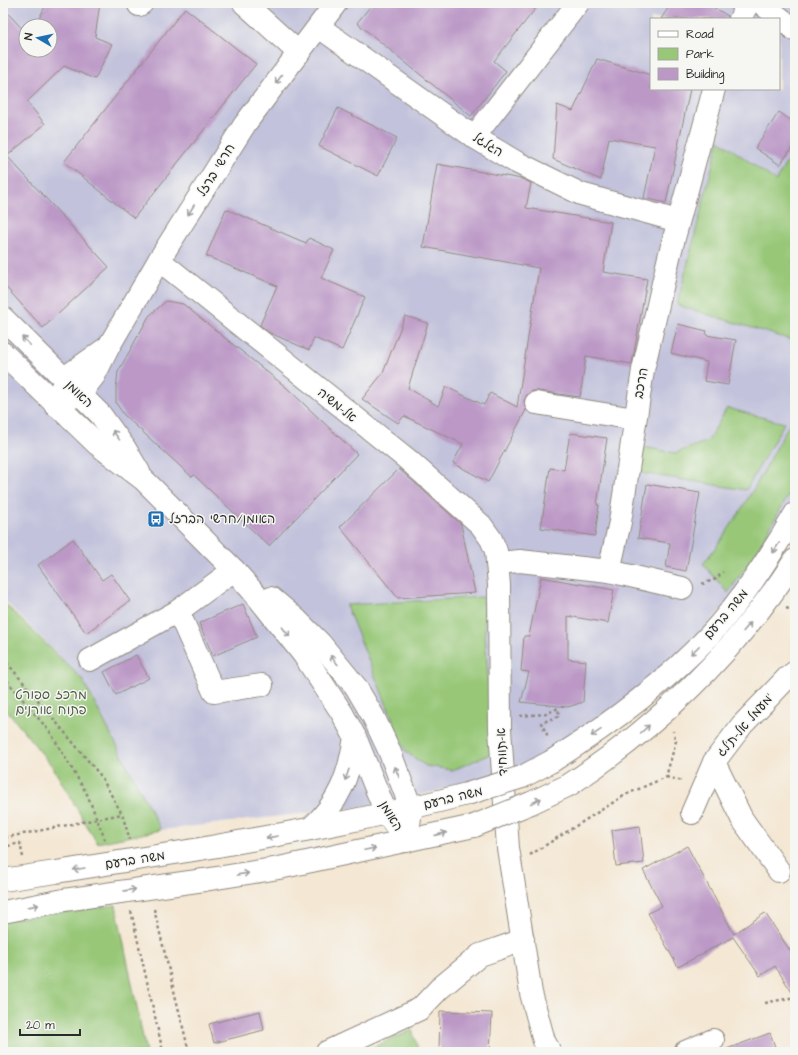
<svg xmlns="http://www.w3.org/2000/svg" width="798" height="1055" font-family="'Architects Daughter','Playpen Sans Hebrew',sans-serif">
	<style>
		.industrial { fill: #c2c2dc; fill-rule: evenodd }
		.green { fill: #97c777; stroke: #617951 }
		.building { fill: #bb98c6 }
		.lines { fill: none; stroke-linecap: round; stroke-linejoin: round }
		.minor-casing { stroke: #90897f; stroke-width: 24 }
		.major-casing { stroke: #90897f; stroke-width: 24 }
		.path { stroke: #90897f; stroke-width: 2.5; stroke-dasharray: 3 3; stroke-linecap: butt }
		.minor { stroke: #fff; stroke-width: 22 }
		.major { stroke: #fff; stroke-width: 22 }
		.major-bridge-casing { stroke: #90897f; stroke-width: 24; stroke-linecap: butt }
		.major-bridge { stroke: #fff; stroke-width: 22 }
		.oneway { stroke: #a0a0a0 }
		.labels { text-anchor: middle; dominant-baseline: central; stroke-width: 3; stroke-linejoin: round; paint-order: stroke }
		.street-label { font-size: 13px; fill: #2b2b2b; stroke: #f6f6f2 }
		.poi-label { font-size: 13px; fill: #2b2b2b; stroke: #f6f6f2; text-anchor: start }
		.park-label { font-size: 13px; fill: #4b5a42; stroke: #f6f6f2 }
	</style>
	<rect width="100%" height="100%" fill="#f6f6f2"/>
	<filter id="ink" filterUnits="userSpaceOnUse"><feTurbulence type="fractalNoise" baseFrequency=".025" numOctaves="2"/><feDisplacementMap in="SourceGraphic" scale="8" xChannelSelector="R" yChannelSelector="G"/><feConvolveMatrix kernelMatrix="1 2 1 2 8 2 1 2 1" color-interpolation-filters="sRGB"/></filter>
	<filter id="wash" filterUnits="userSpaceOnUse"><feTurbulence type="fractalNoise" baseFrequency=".012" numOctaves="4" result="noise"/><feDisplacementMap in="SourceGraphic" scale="16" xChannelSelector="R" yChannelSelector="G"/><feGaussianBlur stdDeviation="0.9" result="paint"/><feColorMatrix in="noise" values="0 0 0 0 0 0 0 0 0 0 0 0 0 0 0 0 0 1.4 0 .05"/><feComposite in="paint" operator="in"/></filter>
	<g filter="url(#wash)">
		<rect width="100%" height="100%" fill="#f4e7d3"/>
		<path class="industrial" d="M3,3h792v496l-39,70 -55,64 -88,82 -98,59 -147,32 -207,24 -79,-151 -79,-80zM651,19h128v70h-128zM26,26h24v24h-24z"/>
		<g class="green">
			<path d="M719,140l57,41 19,-34v194l-118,-36z"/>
			<path d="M727,408l57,15 -38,67 -105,-17 2,-26 32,6 33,-12z"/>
			<path d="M795,413v71l-42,73 -25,36 -25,-29c37,-46 64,-98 92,-151z"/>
			<path d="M483,597l8,130 4,25 -42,18 -27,-4 -20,-14 -60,-147z"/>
			<path d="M3,602l79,77 79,151 -64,13 -45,-77 -49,-60z"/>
			<path d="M116,905l30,147h-143v-132z"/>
			<path d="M412,1030l7,22h-57z"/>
		</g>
		<g id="blocks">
			<g class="building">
				<path d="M47,3h53l-5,34 17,7 -17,35 -31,-13 -37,36 18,22 -38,32 102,111 -66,61 -40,-44v-276l23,25v17h24v-24h-15z"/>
				<path d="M373,3h167l-46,58 12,10 -35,45 -114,-93z"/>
				<path d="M671,3h36l21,13v3h-67z"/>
				<path d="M185,8l71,56 -122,154 -70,-56z"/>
				<path d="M597,59l54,16v14h39l-24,114 -22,-5 11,-52 -46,-8 -8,42 -48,-21 4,-54 16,6z"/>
				<path d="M338,108l59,30 -19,38 -59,-30z"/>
				<path d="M779,112l16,11v20l-15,22 -25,-17z"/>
				<path d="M437,164l85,15 9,4 -5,25 85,14 -8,50 44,7 -15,85 -46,-8 -6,41 -42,-6h-6l-5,4 -3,6 2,9 -38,72 -35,-19 10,-19 -59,-28 -6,7 -36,-24 21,-26 22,-57 23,7 -20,65 30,18 8,-19 38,18 6,-12 27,14 22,-139 -116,-21z"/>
				<path d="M226,209l80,34 3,-5 25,12 -13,28 44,19 -23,53 -28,-12 -5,12 -39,-17 -10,-8 17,-39 -71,-30z"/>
				<path d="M166,301l17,3 104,84 70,66 -88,92 -75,-71 -2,2 -68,-62 -8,-12v-14l2,-17 31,-56z"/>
				<path d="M678,324l29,7 -1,4 30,5 -8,45 -24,-4 3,-19 -36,-9z"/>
				<path d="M570,433l37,5 -10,67h2l-4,31 -54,-8 9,-60 14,2z"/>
				<path d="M399,469l62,55 14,69 -77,5 -58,-71z"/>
				<path d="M647,484l53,9 -14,78 -20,-4 4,-24 -32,-5z"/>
				<path d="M73,539l29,41 9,-6 19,27 -44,32 -48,-68z"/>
				<path d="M541,577l73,13 -6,33 -40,-7v43l18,2 -3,41 -15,5 -47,-5 8,-30 -8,-1 3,-35h5z"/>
				<path d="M243,604l14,33 -44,19 -14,-33z"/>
				<path d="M136,655l13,23 -33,17 -12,-23z"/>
				<path d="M640,826l4,37 -28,3 -4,-36z"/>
				<path d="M687,846l47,88 31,-21 30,45v39l-20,-31 -15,10 -27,-39 -55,30 -30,-54 14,-7 -19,-36z"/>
				<path d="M260,1011l4,19 -50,13 -5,-19z"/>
				<path d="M440,1011l52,2 -2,39h-51z"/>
				<path d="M770,1033l7,19h-52l-1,-2z"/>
			</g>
		</g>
	</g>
	<g filter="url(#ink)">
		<use href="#blocks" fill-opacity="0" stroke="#90897f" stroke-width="1"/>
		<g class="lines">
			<g class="minor-casing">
				<g id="minor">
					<path d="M244,3l55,50"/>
					<path d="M761,3l34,27"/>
					<path d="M139,5l3,-2"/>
					<path d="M740,19l8,-16"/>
					<path d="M319,27l155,110 42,25 65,32 97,27"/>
					<path d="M474,137l104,-134"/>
					<path d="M159,260l248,199 74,66 10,14 5,12 3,34 1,144 8,119 23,145 13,48 6,11"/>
					<path d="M3,318l97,96 24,33 15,25"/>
					<path d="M3,353l94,91 47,36 90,90 22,25 47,59 39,59 13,24 31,76 21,28"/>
					<path d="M59,394l6,-14 5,-6 38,-27"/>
					<path d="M536,403l99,16"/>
					<path d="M55,405l25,-11 14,-18 15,-30 50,-86 86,-136 91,-121"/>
					<path d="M497,563l23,-2 89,10 73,17"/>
					<path d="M609,571l11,-49 23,-152 26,-113 45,-168"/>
					<path d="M271,598l26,22 23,23 36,44 17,29 16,34 22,58 -2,18"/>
					<path d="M178,611l36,81 48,-7"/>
					<path d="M90,660l88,-49 56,-41"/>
					<path d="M714,762l28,57 37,52"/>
					<path d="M692,813l22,-51 28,-37 45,-47 8,-6"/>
					<path d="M327,1052l93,-43 19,-20 41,-34 43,-15"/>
					<path d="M685,1052l28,-12"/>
				</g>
			</g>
			<g class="major-casing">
				<g id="major">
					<path d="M552,761c57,-36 111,-76 157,-125 34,-37 61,-79 86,-122"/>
					<path d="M569,785c91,-60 167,-134 226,-225"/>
					<path d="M310,829c30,-27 39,-53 45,-92"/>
					<path d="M200,849c90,-16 179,-32 267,-55"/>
					<path d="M3,880l53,-8"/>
					<path d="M204,880l75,-12 195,-42"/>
					<path d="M3,912l61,-12"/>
				</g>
			</g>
			<g class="path">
				<path d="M702,584l14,-5 7,-7"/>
				<path d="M786,608l9,3"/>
				<path d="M3,658l97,117 22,39 8,26"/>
				<path d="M3,676l47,56 37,62 19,48"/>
				<path d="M520,716l26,-2 12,-6 1,8 -18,7 8,15"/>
				<path d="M666,777l17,4"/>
				<path d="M530,855l95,-60 41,-18 10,-36 -3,-10"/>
				<path d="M23,857l-3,-14 -16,4 -1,-9 119,-24"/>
				<path d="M154,909l35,143"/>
				<path d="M131,911l32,141"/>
				<path d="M765,1003l30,-6"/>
			</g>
			<use href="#minor" class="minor"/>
			<use href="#major" class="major"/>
			<g class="major-bridge-casing">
				<g id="major-bridge">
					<path d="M467,794l55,-17 30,-16"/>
					<path d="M474,826l57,-23 38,-18"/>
					<path d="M56,872l144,-23"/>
					<path d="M64,900l140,-20"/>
				</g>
			</g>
			<use href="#major-bridge" class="major-bridge"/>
		</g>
		<defs><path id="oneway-shaft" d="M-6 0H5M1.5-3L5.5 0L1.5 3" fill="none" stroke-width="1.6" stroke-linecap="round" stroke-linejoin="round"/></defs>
		<g class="oneway">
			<use href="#oneway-shaft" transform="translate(279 79) rotate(127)"/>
			<use href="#oneway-shaft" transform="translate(191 210) rotate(122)"/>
			<use href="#oneway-shaft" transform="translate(26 341) rotate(-135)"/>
			<use href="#oneway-shaft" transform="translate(116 435) rotate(-126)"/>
			<use href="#oneway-shaft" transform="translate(776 548) rotate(122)"/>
			<use href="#oneway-shaft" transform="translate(747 627) rotate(-50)"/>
			<use href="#oneway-shaft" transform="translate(286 632) rotate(53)"/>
			<use href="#oneway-shaft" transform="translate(695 650) rotate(135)"/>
			<use href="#oneway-shaft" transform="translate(334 660) rotate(-130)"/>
			<use href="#oneway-shaft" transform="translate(645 729) rotate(-42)"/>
			<use href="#oneway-shaft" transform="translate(596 733) rotate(146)"/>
			<use href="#oneway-shaft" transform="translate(397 772) rotate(-111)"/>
			<use href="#oneway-shaft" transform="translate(347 775) rotate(109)"/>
			<use href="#oneway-shaft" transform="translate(536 801) rotate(-26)"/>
			<use href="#oneway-shaft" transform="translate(441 834) rotate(-13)"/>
			<use href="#oneway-shaft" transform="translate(272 837) rotate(170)"/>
			<use href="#oneway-shaft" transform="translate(370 849) rotate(-12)"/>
			<use href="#oneway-shaft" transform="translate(79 869) rotate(171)"/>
			<use href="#oneway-shaft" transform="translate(243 874) rotate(-8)"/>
			<use href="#oneway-shaft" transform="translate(130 890) rotate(-8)"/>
			<use href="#oneway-shaft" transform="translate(33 906) rotate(-11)"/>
		</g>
	</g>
	<defs>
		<g id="bus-square" transform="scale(0.9)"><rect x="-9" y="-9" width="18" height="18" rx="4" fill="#1f6fb2" stroke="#f6f6f2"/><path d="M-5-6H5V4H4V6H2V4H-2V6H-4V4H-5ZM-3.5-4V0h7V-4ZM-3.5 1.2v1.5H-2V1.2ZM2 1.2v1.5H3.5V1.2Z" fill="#fff"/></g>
	</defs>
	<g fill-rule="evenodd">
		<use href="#bus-square" x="156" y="519"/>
	</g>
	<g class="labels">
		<g class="street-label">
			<text transform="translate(488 145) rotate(32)">הגלגל</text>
			<text transform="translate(216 170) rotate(-58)">חרשי ברזל</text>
			<text transform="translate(641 383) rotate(-80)">הרכב</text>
			<text transform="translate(79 394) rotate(44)">האומן</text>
			<text transform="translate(337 405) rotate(39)">אל-משיה</text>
			<text transform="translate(726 614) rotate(-50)">משה ברעם</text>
			<text transform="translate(745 725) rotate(-49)">מעמל אל-ת'לג'</text>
			<text transform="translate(502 752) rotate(-93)">א-תווחיד</text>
			<text transform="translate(453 798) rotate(-14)">משה ברעם</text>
			<text transform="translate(391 816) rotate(59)">האומן</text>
			<text transform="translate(135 860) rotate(-9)">משה ברעם</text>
		</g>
		<g class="poi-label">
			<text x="169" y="519">האומן/חרשי הברזל</text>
		</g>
		<g class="park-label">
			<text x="51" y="695">מרכז ספורט<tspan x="51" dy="15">פתוח אורנים</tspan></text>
		</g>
	</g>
	<rect width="798" height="1055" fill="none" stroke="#f6f6f2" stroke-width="16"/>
	<rect x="650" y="18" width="130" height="72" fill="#f6f6f2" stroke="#a5a5a2"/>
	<rect x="658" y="31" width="20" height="6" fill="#ffffff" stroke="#a5a5a2"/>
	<text x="686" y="38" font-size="12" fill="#2b2b2b">Road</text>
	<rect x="658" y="48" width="20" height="12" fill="#97c777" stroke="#a5a5a2"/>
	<text x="686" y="58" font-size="12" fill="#2b2b2b">Park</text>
	<rect x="658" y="68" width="20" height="12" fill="#bb98c6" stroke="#a5a5a2"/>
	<text x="686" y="78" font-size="12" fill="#2b2b2b">Building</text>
	<g transform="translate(38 38) rotate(279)"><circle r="19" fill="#f6f6f2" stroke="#a5a5a2"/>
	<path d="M0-3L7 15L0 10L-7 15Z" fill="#1f6fb2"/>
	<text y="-6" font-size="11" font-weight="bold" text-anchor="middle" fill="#2b2b2b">N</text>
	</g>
	<path d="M20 1029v6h60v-6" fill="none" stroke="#2b2b2b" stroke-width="2"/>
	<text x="26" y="1029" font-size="12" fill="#2b2b2b" stroke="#f6f6f2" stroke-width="3" paint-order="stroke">20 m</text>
</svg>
